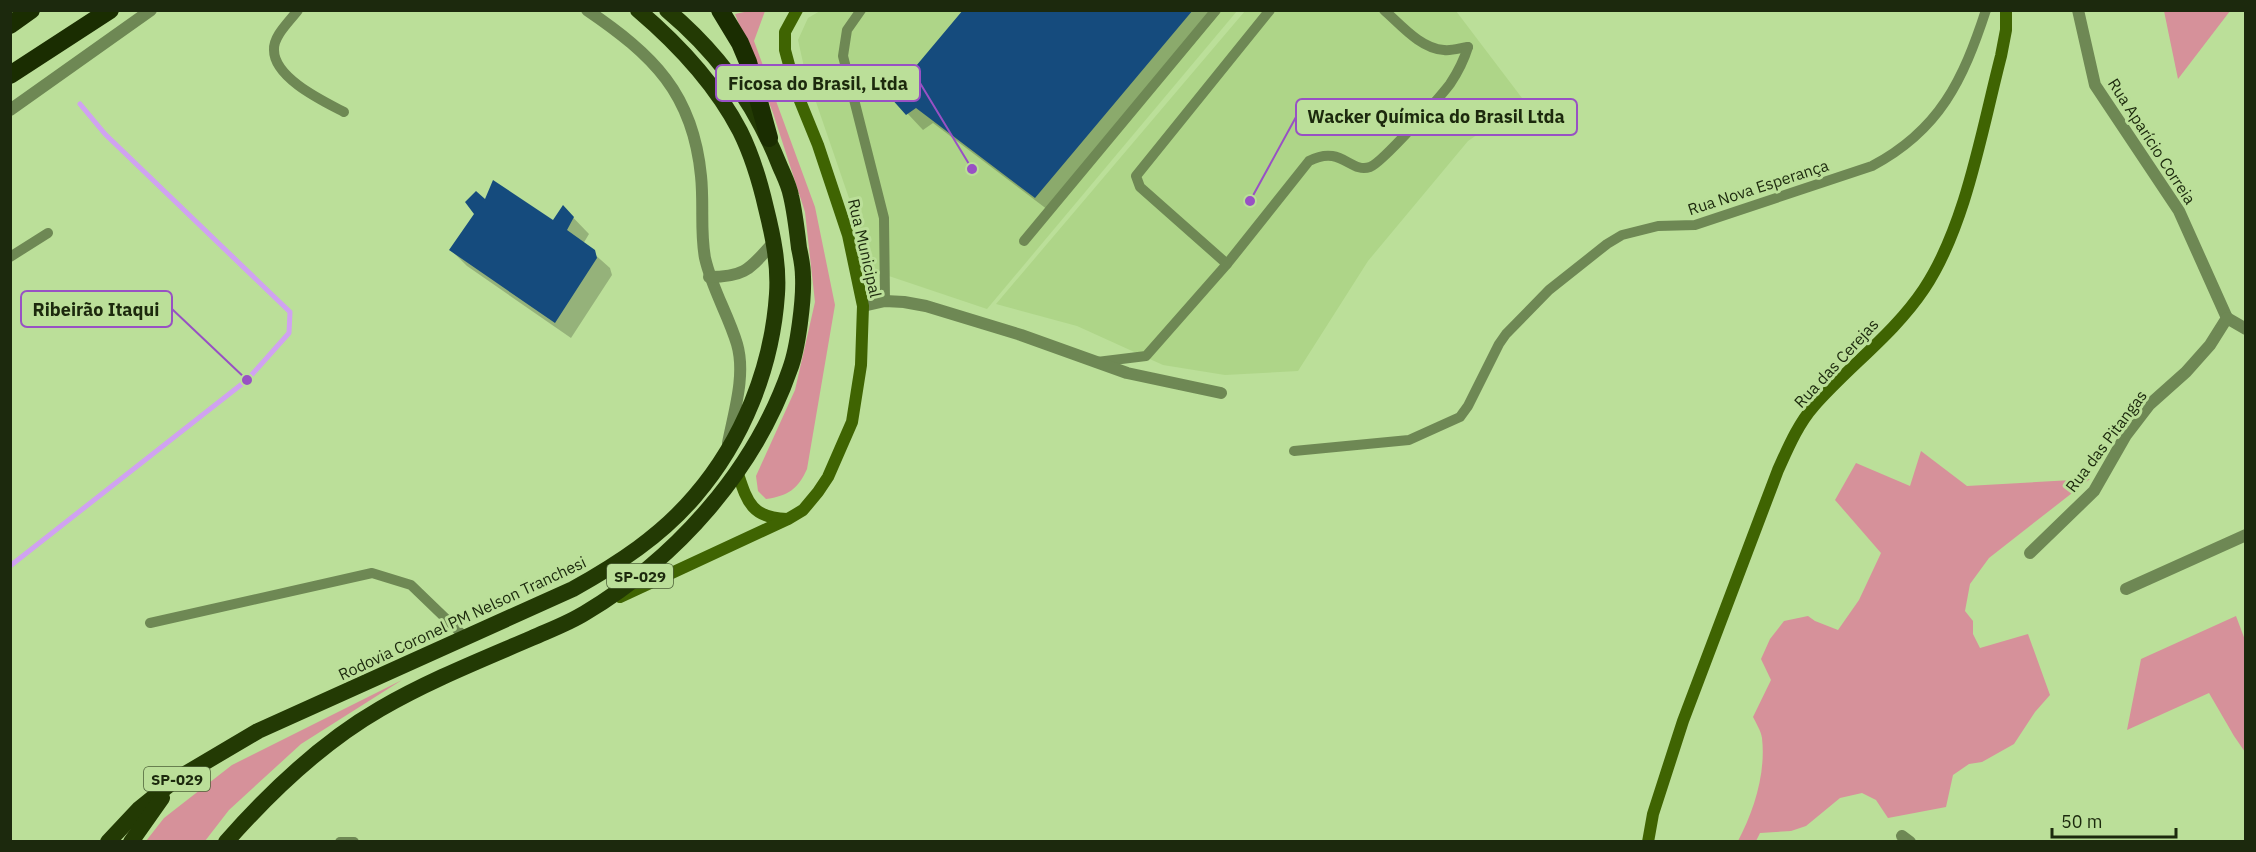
<svg xmlns="http://www.w3.org/2000/svg" width="2256" height="852" font-family="'IBM Plex Sans',sans-serif">
	<style>
		.built { fill: #aed588 }
		.green { fill: #d6919a }
		.shadow { fill: #0003 }
		.lines { fill: none; stroke-linecap: round; stroke-linejoin: round }
		.stream { stroke: #d0a2f1; stroke-width: 5 }
		.building { fill: #154b7d }
		.service { stroke: #6e8854; stroke-width: 10 }
		.minor { stroke: #6e8854; stroke-width: 12 }
		.secondary { stroke: #3f6402; stroke-width: 12 }
		.trunk { stroke: #233a04; stroke-width: 16 }
		.motorway { stroke: #1a2d01; stroke-width: 18 }
		.labels { text-anchor: middle; dominant-baseline: central; stroke-width: 6; stroke-linejoin: round; paint-order: stroke }
		.shield { fill: #bbdf99; stroke: #4c6037; stroke-width: 1.5 }
		.shield-label { font-size: 15px; font-weight: bold; fill: #1c290d }
		.street-label { font-size: 16px; fill: #1c290d; stroke: #bbdf99 }
		.leader { fill: none; stroke: #9851c4; stroke-width: 2 }
		.callout-dot { fill: #9851c4; stroke: #bbdf99; stroke-width: 2 }
		.callout { fill: #bbdf99; stroke: #9851c4; stroke-width: 2 }
		.callout-label { font-size: 18px; text-anchor: middle; font-weight: bold; fill: #1c290d }
	</style>
	<rect width="100%" height="100%" fill="#bbdf99"/>
	<g class="built">
		<path d="M820,11h417l-250,298 -113,-38 -70,-204 -6,-27 10,-22z"/>
		<path d="M1245,11h211l69,91 -57,39 -100,120 -70,110 -73,4 -62,-10 -86,-39 -81,-22z"/>
	</g>
	<g class="green">
		<path d="M749,11h16l-11,30 61,166 20,98 -28,164c-9,20 -19,27 -41,30l-8,-8 -2,-15 39,-86 20,-88 -10,-90 -32,-99 -38,-99z"/>
		<path d="M2164,11h66l-52,68z"/>
		<path d="M1921,451l46,35 123,-7 -101,79 -19,26 -5,27 8,10v13l7,14 48,-14 22,61 -15,17 -21,32 -32,18 -13,2 -16,11 -7,32 -58,11 -12,-18 -14,-7 -22,5 -34,28 -15,5 -31,2 -4,8h-18c16,-30 28,-68 24,-103 -1,-7 -6,-15 -9,-21l18,-37 -10,-21 9,-20 14,-18 24,-5 7,5 23,9 21,-30 22,-47 -46,-53 21,-37 54,23z"/>
		<path d="M2236,616l9,24v112l-11,-16 -25,-43 -82,37 14,-71z"/>
		<path d="M402,680l-101,64 -72,66 -24,31h-59l18,-23 68,-53z"/>
	</g>
	<g class="shadow">
		<path d="M965,10h257l-170,203 -119,-90 -10,7 -31,-33z"/>
		<path d="M485,202l69,20 9,-15 26,27 -6,10 27,24 2,7 -41,63 -104,-72 -16,-16z"/>
	</g>
	<g class="lines">
		<path class="stream" d="M10,566l237,-186 42,-47 1,-21 -185,-178 -25,-30"/>
	</g>
	<g class="building">
		<path d="M963,10h230l-158,188 -119,-90 -10,7 -16,-18z"/>
		<path d="M493,180l60,40 10,-15 11,12 -7,13 28,20 2,8 -42,65 -106,-73 25,-36 -9,-12 11,-11 9,8z"/>
	</g>
	<g class="lines">
		<g class="service">
			<path d="M298,10c-8,11 -25,26 -24,40 0,28 49,51 70,62"/>
			<path d="M861,10l-14,20 -4,26 41,162 1,83"/>
			<path d="M1384,10c17,15 37,39 60,40 8,1 16,-2 24,-3"/>
			<path d="M1024,241l192,-231"/>
			<path d="M10,257l38,-24"/>
			<path d="M1227,264l82,-103c33,-17 41,13 61,6 12,-4 70,-70 80,-83 8,-12 14,-24 18,-37"/>
			<path d="M1097,362l49,-6 81,-92 -87,-77 -4,-11 134,-166"/>
			<path d="M1294,451l115,-11 51,-23 8,-11 31,-62 7,-10 43,-44 58,-46 15,-9 36,-9 37,-1 177,-59c68,-36 91,-86 114,-156"/>
			<path d="M150,623l222,-50 39,12 55,53"/>
			<path d="M340,842h14"/>
		</g>
		<g class="minor">
			<path d="M587,10c66,45 106,83 114,166 3,28 -1,55 4,82 7,31 23,56 32,86 9,31 -3,68 -9,99"/>
			<path d="M2078,10l17,75 84,126 48,107"/>
			<path d="M10,110l141,-100"/>
			<path d="M709,277c38,0 41,-9 65,-35"/>
			<path d="M863,306l22,-5 19,1 22,4 95,29 106,38 94,20"/>
			<path d="M2227,318l19,11"/>
			<path d="M2030,553l64,-62 32,-56 23,-30 37,-33 24,-27 17,-27"/>
			<path d="M2126,589l120,-54"/>
			<path d="M1902,836l8,6"/>
		</g>
		<g class="secondary">
			<path d="M737,471c10,30 14,47 50,48"/>
			<path d="M620,597l168,-78 15,-9 15,-18 10,-15 24,-55 9,-57 2,-59 -15,-71 -30,-90 -22,-54 -11,-41v-18l12,-22"/>
			<path d="M1648,842l5,-28 30,-93 95,-251c10,-22 20,-46 36,-64 35,-40 80,-72 110,-117 42,-63 58,-160 77,-233l5,-26v-20"/>
		</g>
		<g class="trunk">
			<path d="M108,842l31,-33 36,-29 83,-49 315,-142c45,-25 88,-53 122,-93 48,-56 77,-128 82,-202 2,-29 -4,-58 -11,-86 -6,-26 -14,-53 -26,-77 -24,-46 -62,-87 -102,-121"/>
			<path d="M131,842l31,-44"/>
			<path d="M226,842c45,-51 95,-99 154,-133 48,-28 101,-49 152,-71 18,-8 37,-15 53,-25 92,-55 170,-143 205,-244 8,-21 14,-70 13,-92 0,-10 -2,-20 -4,-29 -2,-17 -4,-35 -8,-52 -2,-11 -8,-22 -12,-32 -24,-61 -62,-112 -112,-154"/>
		</g>
		<g class="motorway">
			<path d="M720,10l20,33 8,19 21,76"/>
			<path d="M10,25l21,-15"/>
			<path d="M10,75l100,-65"/>
		</g>
	</g>
	<g class="labels">
		<g class="shield">
			<rect x="607" y="564" width="66" height="24" rx="4.5"/>
			<rect x="144" y="767" width="66" height="24" rx="4.5"/>
		</g>
		<g class="shield-label">
			<text x="640" y="576">SP-029</text>
			<text x="177" y="779">SP-029</text>
		</g>
		<g class="street-label">
			<text transform="translate(2152 141) rotate(57)">Rua Aparício Correia</text>
			<text transform="translate(1758 187) rotate(-18)">Rua Nova Esperança</text>
			<text transform="translate(865 248) rotate(77)">Rua Municipal</text>
			<text transform="translate(1836 363) rotate(-47)">Rua das Cerejas</text>
			<text transform="translate(2106 441) rotate(-53)">Rua das Pitangas</text>
			<text transform="translate(462 618) rotate(-25)">Rodovia Coronel PM Nelson Tranchesi</text>
		</g>
	</g>
	<path class="leader" d="M972 169L920 83M1250 201L1296 117M247 380L172 309"/>
	<g class="callout-dot">
		<circle cx="972" cy="169" r="6"/>
		<circle cx="1250" cy="201" r="6"/>
		<circle cx="247" cy="380" r="6"/>
	</g>
	<g class="callout">
		<rect x="716" y="65" width="204" height="36" rx="6"/>
		<rect x="1296" y="99" width="281" height="36" rx="6"/>
		<rect x="21" y="291" width="151" height="36" rx="6"/>
	</g>
	<g class="callout-label">
		<text x="818" y="90">Ficosa do Brasil, Ltda</text>
		<text x="1436" y="123">Wacker Química do Brasil Ltda</text>
		<text x="96" y="316">Ribeirão Itaqui</text>
	</g>
	<rect width="2256" height="852" fill="none" stroke="#1c290d" stroke-width="24"/>
	<path d="M2052 828v9h124v-9" fill="none" stroke="#1c290d" stroke-width="3"/>
	<text x="2061" y="828" font-size="18" fill="#1c290d" stroke="#bbdf99" stroke-width="4.5" paint-order="stroke">50 m</text>
</svg>
